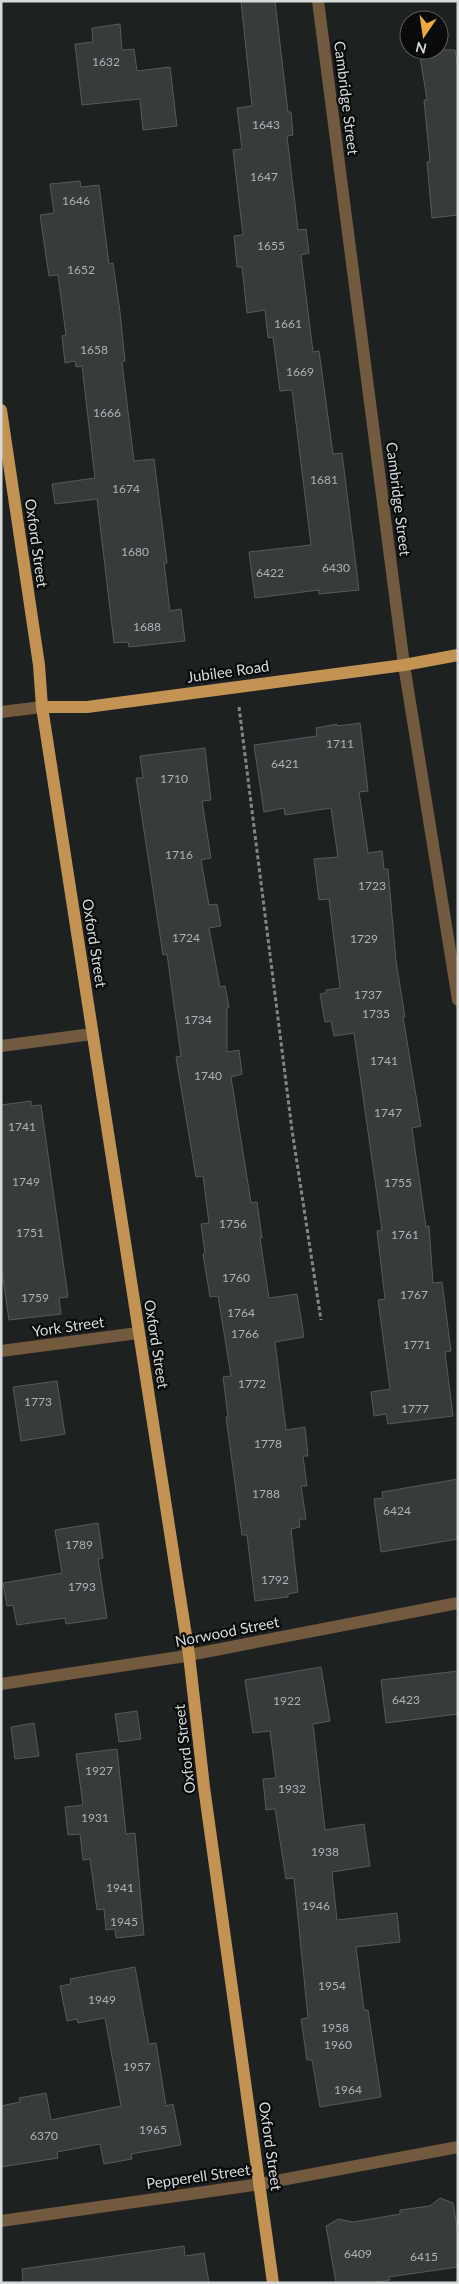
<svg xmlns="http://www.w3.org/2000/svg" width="459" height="2284" font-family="Lato,sans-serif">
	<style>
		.building { fill: #373b3c; stroke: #555a5b }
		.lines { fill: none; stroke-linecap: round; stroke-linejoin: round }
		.path { stroke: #838687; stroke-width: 3; stroke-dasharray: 4 2.5; stroke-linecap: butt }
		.minor { stroke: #715a3d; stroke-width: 12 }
		.major { stroke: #c39354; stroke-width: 12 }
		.labels { text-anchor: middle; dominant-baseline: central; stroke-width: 4.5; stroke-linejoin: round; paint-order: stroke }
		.number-label { font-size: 12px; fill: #b0b3b4 }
		.street-label { font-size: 15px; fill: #d8dbdc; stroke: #090a0b }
	</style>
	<rect width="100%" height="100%" fill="#1d2122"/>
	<g class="building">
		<path d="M241,1h34l13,111h3l2,23 -6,1 10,85 1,9 8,-1 3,24 -8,2 12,97 6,-1 14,103 9,-1 17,137 -40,4v-4l-64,8 -6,-46 62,-7 -19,-155 -12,1 -7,-54 -5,1 -3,-28 -18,3 -5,-46h-5l-3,-31 9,-1 -10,-85 9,-1 -5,-41 15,-2z"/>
		<path d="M120,24l2,26 12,-1 3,22 33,-4 7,59 -34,4 -3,-31 -58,6 -7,-61 18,-2 -1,-14z"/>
		<path d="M419,50h36l3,18v147l-26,3 -5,-56 3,-1 -6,-61h3z"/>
		<path d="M80,181l1,6 18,-2 10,79 4,-1 7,49 5,49 -3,1 12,99 20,-2 13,104h-3l6,48 11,-2 4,32 -56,6 -1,-5 -14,1 -17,-144 -42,5 -3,-20 43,-6 -13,-112 -6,1 -1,-6 -10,2 -3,-27 4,-1 -8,-60 -9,1 -9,-61 14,-2 -4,-29z"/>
		<path d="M360,723l8,68 -9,1 9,61 14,-2 2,18h4l8,92 9,56h-2l18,109 -9,2 14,99 3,-1 4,57 9,-1 9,69 -6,1 8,64 -65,8 -2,-10 -12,2 -3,-24 19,-3 -12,-89 7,-1 -8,-68 5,-1 -28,-197 -20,3 -3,-15 -6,1 -5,-28 6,-1v-3l14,-2 -11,-89 -10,1 -5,-41 24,-2 -7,-49 -46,7 -1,-7 -20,4 -10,-67 63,-9 -1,-8 21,-4v2z"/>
		<path d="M205,748l6,52 -9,1 9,57 -10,2 8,45 8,-1 4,22 -12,2 11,59 5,-1 4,21 -2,1v44l12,-2 3,24 -11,3 20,126 6,-1 5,36h-2l9,60 28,-4 7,43 -29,5 11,88 19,-3 3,29h-5l4,30h-6l5,33h-7l1,8 -9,2 7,63 -10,2v3l-33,4 -8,-66h-5l-16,-118h2l-5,-40 8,-1 -13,-80 -8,1 -7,-43 2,-1 -4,-29 8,-1 -6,-47 -7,1 -20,-120 5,-1 -14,-102 -4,1 -27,-177h7l-3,-22z"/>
		<path d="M31,1101v5l10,-1 27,192 -9,1 2,16 -52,6 -8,-55v-160z"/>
		<path d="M57,1381l8,53 -44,7 -8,-54z"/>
		<path d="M458,1479v60l-77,13 -7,-53 9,-1 -1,-6z"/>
		<path d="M98,1523l5,35 -5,1 9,59 -41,6 -1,-6 -48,7 -4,-20 -6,1 -4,-23 59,-10 -7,-43z"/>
		<path d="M321,1667l9,54 -17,3 12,106 39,-6 6,42 -38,6 5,48 60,-7 3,29 -44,5 8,63h4l13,87 -61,10 -8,-47h-5l-6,-41 7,-1 -14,-140 -8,1 -11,-70 -9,1 -3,-31 13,-1 -6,-47 -17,2 -8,-53z"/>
		<path d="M458,1671v43l-72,9 -5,-43z"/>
		<path d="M137,1711l4,28 -22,3 -4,-28z"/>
		<path d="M34,1723l5,33 -24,3 -4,-32z"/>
		<path d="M117,1749l9,85 9,-1 9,102 -28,3 -1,-9 -9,1 -2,-21 -7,1 -7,-51 -7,1 -3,-26 -12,1 -3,-28 18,-2 -7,-51z"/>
		<path d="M135,1967l14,77 7,-1 10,63 7,-2 8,41 -50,9 1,5 -28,5 -4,-20 -43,8 1,6 -57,9v-61l19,-4 -1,-4 27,-5 5,27 70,-14 -16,-88 -27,5 -1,-4 -10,2 -7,-35 11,-2 -1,-5z"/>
		<path d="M440,2198l13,5 5,31v33l-69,10 1,3 -19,3h-35l-10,-57 12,-7 15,3 47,-8v-4l30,-4z"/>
		<path d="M184,2246l1,10 19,-3 5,30h-186l-1,-14z"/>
	</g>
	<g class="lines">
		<path class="path" d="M239,707l53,423 29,190"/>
		<g class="minor">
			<path d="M318,1l86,664 54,335"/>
			<path d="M1,712l41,-5"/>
			<path d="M1,1046l91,-12"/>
			<path d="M1,1351l137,-18"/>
			<path d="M1,1684l178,-27 279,-54"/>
			<path d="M1,2221l259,-37 198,-37"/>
		</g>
		<g class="major">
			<path d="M1,410l38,255 3,42 147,948 15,132 69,496"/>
			<path d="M42,707h45l317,-42 54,-10"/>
		</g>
	</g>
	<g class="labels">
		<g class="number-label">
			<text x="106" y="61">1632</text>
			<text x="266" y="124">1643</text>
			<text x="264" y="176">1647</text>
			<text x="76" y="200">1646</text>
			<text x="271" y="245">1655</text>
			<text x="81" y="269">1652</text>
			<text x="288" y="323">1661</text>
			<text x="94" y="349">1658</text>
			<text x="300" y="371">1669</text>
			<text x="107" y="412">1666</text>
			<text x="324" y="479">1681</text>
			<text x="126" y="488">1674</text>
			<text x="135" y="551">1680</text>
			<text x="336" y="567">6430</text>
			<text x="270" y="572">6422</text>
			<text x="147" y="626">1688</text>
			<text x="340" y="743">1711</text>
			<text x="285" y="763">6421</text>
			<text x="174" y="778">1710</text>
			<text x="179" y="854">1716</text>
			<text x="372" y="885">1723</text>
			<text x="186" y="937">1724</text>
			<text x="364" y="938">1729</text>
			<text x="368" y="994">1737</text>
			<text x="376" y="1013">1735</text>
			<text x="198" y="1019">1734</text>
			<text x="384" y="1060">1741</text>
			<text x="208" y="1075">1740</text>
			<text x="388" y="1112">1747</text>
			<text x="22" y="1126">1741</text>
			<text x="26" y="1181">1749</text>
			<text x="398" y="1182">1755</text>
			<text x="233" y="1223">1756</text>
			<text x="30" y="1232">1751</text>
			<text x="405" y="1234">1761</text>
			<text x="236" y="1277">1760</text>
			<text x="414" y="1294">1767</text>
			<text x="35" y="1297">1759</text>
			<text x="241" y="1312">1764</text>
			<text x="245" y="1333">1766</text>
			<text x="417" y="1344">1771</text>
			<text x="252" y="1383">1772</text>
			<text x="38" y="1401">1773</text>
			<text x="415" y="1408">1777</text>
			<text x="268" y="1443">1778</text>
			<text x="266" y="1493">1788</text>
			<text x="397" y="1510">6424</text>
			<text x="79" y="1544">1789</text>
			<text x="275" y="1579">1792</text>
			<text x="82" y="1586">1793</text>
			<text x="406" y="1699">6423</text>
			<text x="287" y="1700">1922</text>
			<text x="99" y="1770">1927</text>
			<text x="292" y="1788">1932</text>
			<text x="95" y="1817">1931</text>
			<text x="325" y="1851">1938</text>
			<text x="120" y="1887">1941</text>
			<text x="316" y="1905">1946</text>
			<text x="124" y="1921">1945</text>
			<text x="332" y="1985">1954</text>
			<text x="102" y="1999">1949</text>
			<text x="335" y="2027">1958</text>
			<text x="338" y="2044">1960</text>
			<text x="137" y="2066">1957</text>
			<text x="348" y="2089">1964</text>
			<text x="153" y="2129">1965</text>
			<text x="44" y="2135">6370</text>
			<text x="358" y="2253">6409</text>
			<text x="424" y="2256">6415</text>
		</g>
		<g class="street-label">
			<text transform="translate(347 98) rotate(83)">Cambridge Street</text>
			<text transform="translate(399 499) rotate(83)">Cambridge Street</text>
			<text transform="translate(37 543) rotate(82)">Oxford Street</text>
			<text transform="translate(228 671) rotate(-8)">Jubilee Road</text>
			<text transform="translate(95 943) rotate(81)">Oxford Street</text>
			<text transform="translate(68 1326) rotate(-8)">York Street</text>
			<text transform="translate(157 1344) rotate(81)">Oxford Street</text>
			<text transform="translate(227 1631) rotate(-11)">Norwood Street</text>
			<text transform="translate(184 1749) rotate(-97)">Oxford Street</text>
			<text transform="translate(271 2146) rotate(82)">Oxford Street</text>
			<text transform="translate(198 2176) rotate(-8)">Pepperell Street</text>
		</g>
	</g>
	<rect width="459" height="2284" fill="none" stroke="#d8dbdc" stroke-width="5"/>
	<g transform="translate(424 35) rotate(193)"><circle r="24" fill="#090a0b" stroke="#5c5e5f"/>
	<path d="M0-4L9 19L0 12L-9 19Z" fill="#efa73e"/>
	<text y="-8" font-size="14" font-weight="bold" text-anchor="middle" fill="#d8dbdc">N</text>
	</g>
</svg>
